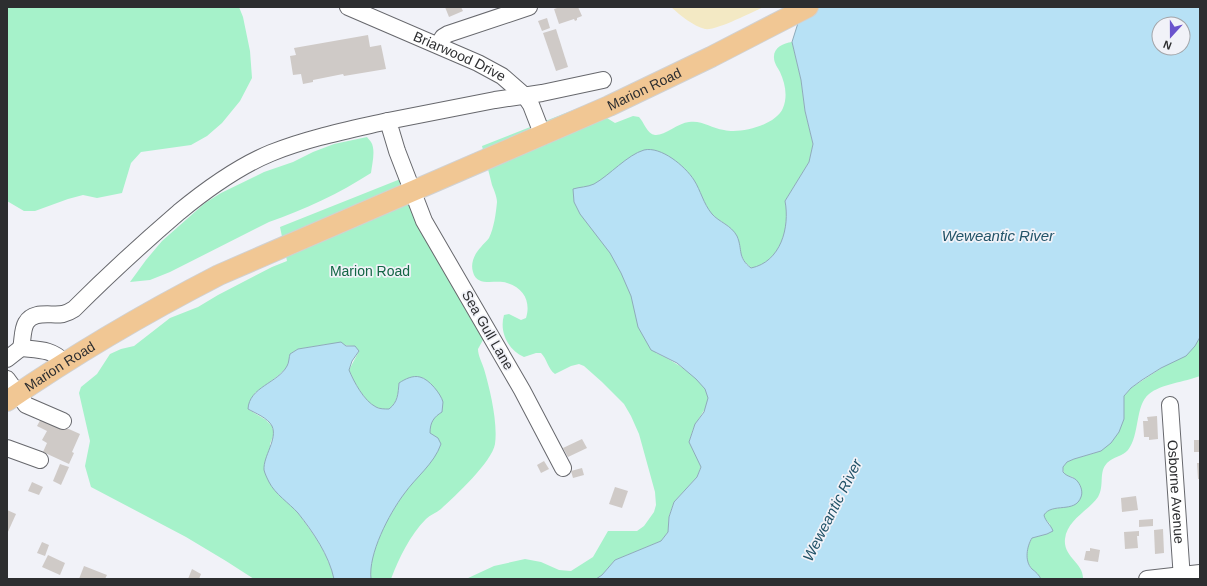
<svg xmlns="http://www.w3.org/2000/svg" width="1207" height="586" font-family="Arial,sans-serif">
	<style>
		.green { fill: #a6f2ca }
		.sand { fill: #f3e9c4 }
		.water { fill: #b7e1f5; stroke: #8eabba; fill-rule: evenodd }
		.building { fill: #cfcac7 }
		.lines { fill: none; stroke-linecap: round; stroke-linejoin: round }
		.minor-casing { stroke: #67686d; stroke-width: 18 }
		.major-casing { stroke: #d1d1d1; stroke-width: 22 }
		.minor { stroke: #fff; stroke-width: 16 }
		.major { stroke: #f1c794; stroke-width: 20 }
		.labels { text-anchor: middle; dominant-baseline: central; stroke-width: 3.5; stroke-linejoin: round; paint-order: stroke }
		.street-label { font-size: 14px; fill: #2d2e30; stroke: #f1f2f8 }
		.park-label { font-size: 14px; fill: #136645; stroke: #f1f2f8 }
		.water-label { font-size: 15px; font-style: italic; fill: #225368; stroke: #f1f2f8 }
	</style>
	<rect width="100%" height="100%" fill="#f1f2f8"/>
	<g class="green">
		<path d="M7,7h232l4,10 7,34 2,27 -12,23 -18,22 -15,13 -16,9 -50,7 -10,11 -9,30 -25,5 -14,-3 -15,4 -33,12h-11l-17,-10z"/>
		<path d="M792,42l9,38 4,31 8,33 -4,18 -24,39c5,26 -4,61 -33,67 -16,-11 -9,-20 -16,-32 -6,-12 -15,-13 -23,-21 -9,-9 -14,-23 -19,-35l-38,173c14,6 51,27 52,44 1,10 -9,19 -13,28 -3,5 -4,11 -6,17l12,24 -4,11 -23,25 -5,14 -1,16 -7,9 -46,19 -13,15 -6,4h-130l28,-13 31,-7 16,3 18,8 12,1 22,-14 15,-26h29l7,-5 10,-14 2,-7 -1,-13 -16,-58 -8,-18 -7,-12 -22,-22 -18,-16 -5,-2 -8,2 -16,8c-7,-5 -8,-15 -14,-21h-5l-12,4c-16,-7 -25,-25 -20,-42l5,-1 12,6 5,-2c5,-16 -2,-30 -19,-35 -11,-4 -30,5 -34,-11 -3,-9 2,-19 8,-25 2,-3 6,-6 8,-9 5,-10 7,-25 8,-36 0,-5 -3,-12 -5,-17 -3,-13 -7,-26 -10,-39l104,-41 29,18 18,-7 6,1c5,5 8,17 16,18 9,1 23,-12 34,-13 13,-2 22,6 35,8 17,4 52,-5 59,-22 5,-12 2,-25 -3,-36 -2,-4 -6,-9 -6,-14 -1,-10 9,-15 18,-16z"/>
		<path d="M367,137c1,2 3,3 4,5 5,8 1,22 0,31 -31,20 -67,37 -102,49l-99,50 -20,8 -20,2 16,-22 16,-19 43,-38 16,-10 43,-21 29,-10 20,-10 21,-8z"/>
		<path d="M408,176l81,153 -11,20c0,7 4,13 6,20 6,20 14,54 11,75 -3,18 -40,52 -54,65 -5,4 -11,6 -15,10 -16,16 -27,39 -35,60h-20c-3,-27 17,-62 32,-84 11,-16 25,-29 36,-46l-15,-18 -25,-48c-1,11 -1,19 -10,26 -4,0 -10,0 -13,-2 -12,-6 -22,-25 -27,-37l10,-19 -5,-5 -26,-2 -30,5 -8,5 -2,12 -9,9 -24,18 -7,16 18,11 6,6 2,8 -4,10v40c9,10 20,19 28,29 15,20 31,42 36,66h-80l-28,-18 -40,-24 -95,-50 -6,-21 5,-25 -11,-48 2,-6 16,-13 13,-20 11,-5 13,-3 36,-28 28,-11 20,-12 54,-28 15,-6 -7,-34z"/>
		<path d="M1200,337v39c-15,6 -39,8 -51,18 -14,11 -9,41 -21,56 -5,6 -15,7 -21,13 -9,10 -2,22 -9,34 -10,14 -31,23 -33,42 -2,18 19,24 18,40h-42c-2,-4 -5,-7 -9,-10 -8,-8 -5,-23 0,-31l15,-4 3,-10 -5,-5 -2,-4c8,-11 25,-3 37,-16l-7,-22c-7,-1 -10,-3 -10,-10l4,-5 7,-3 27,-8 23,-32v-23l7,-8 64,-42z"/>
	</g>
	<path class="sand" d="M671,7h93c-12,5 -48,24 -59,22 -12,-3 -25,-14 -34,-22z"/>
	<g class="water">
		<path d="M787,7h413v330l-5,9 -9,10 -25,12 -19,12 -11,8 -7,8v23l-5,13 -8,11 -10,8 -27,8 -7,3 -4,5v5c5,6 11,4 15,10 3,4 5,10 3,15 -6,17 -29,5 -37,18 1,6 7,10 9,16l-6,3 -15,4c-5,8 -8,23 0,31 4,3 7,6 9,10h-445l6,-4 13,-15 46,-19 7,-9 1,-15 5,-15 23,-25 4,-10 -12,-25 6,-18 9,-12 4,-14 -3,-9 -9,-10 -19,-16 -26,-13 -13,-23 -7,-31 -10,-23 -11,-20 -30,-39 -6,-12 -1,-13c6,-2 15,-2 21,-5 16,-9 33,-29 50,-34 17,-4 41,16 50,30 7,11 9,23 18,34 7,8 19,11 25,22 6,14 0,21 14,32 30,-6 39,-41 34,-67l24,-39 4,-18 -8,-33 -4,-31 -9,-38 6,-19v-11zM1159,24h24v24h-24z"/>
		<path d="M341,342l5,4h9l4,5 -7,10 -3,9c5,12 15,31 27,37 3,2 9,2 13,2 9,-7 9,-15 10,-26 6,-4 14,-8 21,-6 9,2 21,17 23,25 0,3 -1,7 -1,10 -8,5 -12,10 -12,21l8,5 3,6c-7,20 -25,33 -37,50 -15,20 -36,60 -33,85h-37c-5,-24 -21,-47 -36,-66 -9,-10 -23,-19 -29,-31 -2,-4 -4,-8 -5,-12 -1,-14 14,-31 8,-44 -4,-8 -17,-13 -24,-17 1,-22 30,-26 39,-43 2,-3 2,-9 3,-12l8,-5z"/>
	</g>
	<g class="building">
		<path d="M445,7h16l2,4 -14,6z"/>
		<path d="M560,7h18l4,9 -5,2v2l-2,1 -1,-2 -15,5 -5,-15z"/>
		<path d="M547,18l3,10 -8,3 -4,-10z"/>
		<path d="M556,29l12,38 -12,4 -13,-38z"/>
		<path d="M368,35l2,12 11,-2 5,24 -42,7 -1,-2 -30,6v2l-10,2 -2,-10 -8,1 -3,-19 6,-1 -2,-7z"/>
		<path d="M1157,416l1,23 -9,1v-3h-5l-1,-16h5l-1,-4z"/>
		<path d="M42,417l38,17 -8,18 2,1 -5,11 -26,-12 4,-9 -5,-3 5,-9 -10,-5z"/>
		<path d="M582,439l5,9 -19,9 -5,-9z"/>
		<rect x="1194" y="440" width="6" height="12"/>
		<path d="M544,461l5,8 -8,4 -4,-8z"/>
		<path d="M1197,463h3v16h-2z"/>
		<path d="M60,464l9,3 -8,18 -8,-4z"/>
		<path d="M582,468l2,7 -11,3 -2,-7z"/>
		<path d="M32,482l11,5 -4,8 -11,-4z"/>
		<path d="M615,487l13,4 -6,17 -13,-4z"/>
		<path d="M1136,496l2,14 -16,2 -1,-14z"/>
		<path d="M7,510l9,4 -9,20z"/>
		<path d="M1153,519v7l-14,1v-7z"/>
		<path d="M1163,529l1,24 -9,1 -1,-24z"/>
		<path d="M1139,531v5h-2l1,12 -13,1 -1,-17z"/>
		<path d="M42,542l7,3 -4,11 -8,-3z"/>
		<path d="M1090,548l10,2 -2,12 -14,-2 2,-9h4z"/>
		<path d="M48,555l17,8 -5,12 -18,-8z"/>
		<path d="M84,566l23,9 -2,4h-26z"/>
		<path d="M192,569l9,5 -2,5h-11z"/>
	</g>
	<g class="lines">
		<g class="minor-casing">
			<g id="minor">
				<path id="s1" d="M348,7l130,56 24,13 23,20 6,9 12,31"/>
				<path d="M438,45l5,-8 5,-3 81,-27"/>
				<path d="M7,359l14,-11"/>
				<path d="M64,362c-12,-13 -25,-12 -43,-14 2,-8 1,-18 5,-25 7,-13 25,-7 37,-9 4,-1 8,-3 11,-5 34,-34 69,-66 105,-97 28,-23 58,-45 92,-59 37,-15 78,-23 117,-32"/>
				<path d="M7,379l19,26 37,16"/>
				<path id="s2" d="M1170,405l12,174"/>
				<path d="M7,448l33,12"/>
				<path d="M563,468l-41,-78 -98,-169 -27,-70 -9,-30 107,-21 47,-7 61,-13"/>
				<path d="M1147,579l53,-6"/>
			</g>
		</g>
		<g class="major-casing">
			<g id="major">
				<path id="s3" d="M7,401c68,-47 138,-88 212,-126l390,-169 102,-49 97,-50"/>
			</g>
		</g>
		<use href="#minor" class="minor"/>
		<use href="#major" class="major"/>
	</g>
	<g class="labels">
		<g class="street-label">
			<text stroke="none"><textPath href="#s1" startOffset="122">Briarwood Drive</textPath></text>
			<text stroke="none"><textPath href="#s3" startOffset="711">Marion Road</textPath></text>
			<text transform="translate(488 330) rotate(60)">Sea Gull Lane</text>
			<text stroke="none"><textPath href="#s3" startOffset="63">Marion Road</textPath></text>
			<text stroke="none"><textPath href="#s2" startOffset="87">Osborne Avenue</textPath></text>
		</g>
		<g class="park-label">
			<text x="370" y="271">Marion Road</text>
		</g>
		<g class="water-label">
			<text x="998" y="235">Weweantic River</text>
			<text transform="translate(832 510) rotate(-63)">Weweantic River</text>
		</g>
	</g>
	<rect width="1207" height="586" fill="none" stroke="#2d2e30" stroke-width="16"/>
	<g transform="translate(1171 36) rotate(201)"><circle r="19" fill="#f1f2f8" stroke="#a3a4a8"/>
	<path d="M0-3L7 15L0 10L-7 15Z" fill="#6a53cd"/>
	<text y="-6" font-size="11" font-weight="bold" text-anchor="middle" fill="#2d2e30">N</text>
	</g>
</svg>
